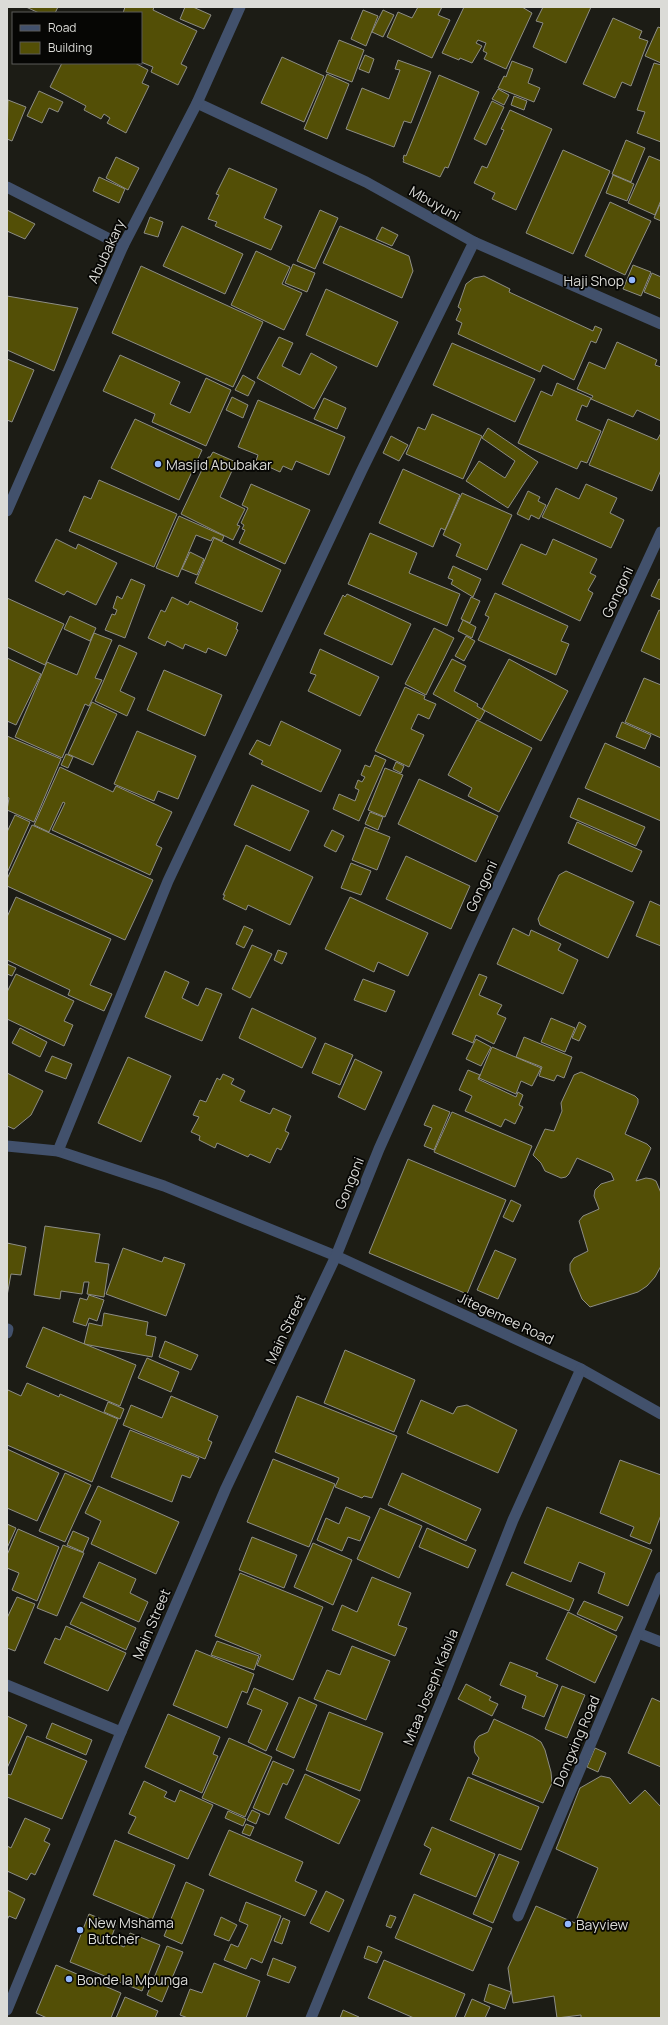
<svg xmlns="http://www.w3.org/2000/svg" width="668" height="2025" font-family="Manrope,sans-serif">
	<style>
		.building { fill: #534f06; stroke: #8d8d85 }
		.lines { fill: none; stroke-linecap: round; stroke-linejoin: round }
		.service { stroke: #42516c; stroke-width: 11 }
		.minor { stroke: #42516c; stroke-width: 11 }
		.tertiary { stroke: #42516c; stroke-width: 11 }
		.poi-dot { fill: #92b7fd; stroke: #060604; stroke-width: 1.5 }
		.labels { text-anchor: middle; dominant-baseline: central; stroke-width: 3.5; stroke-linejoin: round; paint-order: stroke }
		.street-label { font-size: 14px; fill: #dbdbd7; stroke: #060604 }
		.poi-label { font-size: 14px; fill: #dbdbd7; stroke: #060604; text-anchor: start }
	</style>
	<rect width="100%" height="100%" fill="#1c1c15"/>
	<g class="building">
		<path d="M26,7h32l-3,6h-16z"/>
		<path d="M125,7h29l-1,3 44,21 -16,33 6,3 -9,18 -27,-13 2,-5 -12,-5v-49h-18z"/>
		<path d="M185,7h8l18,8 -7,14 -24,-10z"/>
		<path d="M418,7h24l-4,8 12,5 -18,38 -45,-21 11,-25 14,6z"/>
		<path d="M464,7h58l10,6 -26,56 -22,-10 3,-6 -4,-2 3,-8 -8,-3 -2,3 6,3 -10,17 -12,-5 -1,2 -17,-7z"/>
		<path d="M543,7h48l-25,56 -33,-16 10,-24 -7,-2z"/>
		<path d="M363,10l15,6 -12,30 -15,-7z"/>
		<path d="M383,10l11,5 -11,22 -11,-5z"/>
		<path d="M613,18l29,13 -3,7 9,3 -17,45 -9,-4 -7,16 -32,-14z"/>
		<path d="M658,27l3,1v35l-16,-7z"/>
		<path d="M339,40l25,10 -12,32 -26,-10z"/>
		<path d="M365,55l9,4 -5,14 -10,-4z"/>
		<path d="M282,57l42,19 -20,46 -43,-19z"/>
		<path d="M398,60l33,12 -20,51 -7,-2 -10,26 -48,-18 16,-41 27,11 11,-29 -5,-1z"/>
		<path d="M512,61l21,8 -5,14 12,5 -6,14 -36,-14 6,-12 2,1z"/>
		<path d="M62,63h73l13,7 -6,13 7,3 -23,47 -19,-10 3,-5 -6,-4 -3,5 -17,-9 2,-4 -36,-19z"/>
		<path d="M654,63l7,2v77l-24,-9 8,-21 -8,-2z"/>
		<path d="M327,74l22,10 -22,55 -23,-10z"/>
		<path d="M439,75l40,17 -31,76 -3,-1 -5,10 -37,-15 1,-2 -1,-1 1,-4 2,1z"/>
		<path d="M498,89l11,6 -5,10 -12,-6z"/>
		<path d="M39,91l24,11 -5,10 -9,-4 -7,15 -15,-7z"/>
		<path d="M514,96l13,5 -3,9 -13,-5z"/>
		<path d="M8,100l18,7 -14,34 -5,-2z"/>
		<path d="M492,101l12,6 -18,38 -12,-6z"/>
		<path d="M510,110l42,19 -36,81 -24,-11 3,-6 -21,-10 8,-17 5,2 17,-38 -3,-1z"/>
		<path d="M626,140l19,8 -14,34 -19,-8z"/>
		<path d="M563,150l47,21 -37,83 -47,-21z"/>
		<path d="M649,156l12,5v39l-6,15 -27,-12z"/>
		<path d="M116,157l23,11 -11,22 -22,-12z"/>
		<path d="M229,168l48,21 -13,29 18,8 -11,24 -56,-24 2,-4 -9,-3 11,-24 -3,-1z"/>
		<path d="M613,175l21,9 -7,17 -21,-8z"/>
		<path d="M99,177l26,12 -6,14 -26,-12z"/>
		<path d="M610,202l41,19 -26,54 -40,-19z"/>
		<path d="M661,202v19l-7,-3z"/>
		<path d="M7,210l28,14 -10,15 -18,-8z"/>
		<path d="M320,210l18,8 -23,51 -18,-8z"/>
		<path d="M150,217l13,5 -5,15 -14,-4z"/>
		<path d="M182,226l61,28 -18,40 -62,-28z"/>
		<path d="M340,226l69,30 4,15 -11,27 -79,-35z"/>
		<path d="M382,227l16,8 -6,11 -16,-7z"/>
		<path d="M256,251l34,16 -8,17 20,9 -18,37 -53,-25z"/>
		<path d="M293,264l22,9 -8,19 -22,-9z"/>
		<path d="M633,265l18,7 -10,24 -18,-7z"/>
		<path d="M141,266l122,56 -30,65 -121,-54z"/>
		<path d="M652,273l9,4v22l-17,-7z"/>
		<path d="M484,276l26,13 -1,3 84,39 2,-5 7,3 -6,14 -5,-2 -17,39 -31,-15 -3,7 -82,-38 4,-11 -6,-3 5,-11 -3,-2 8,-23 8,-6z"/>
		<path d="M326,289l72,33 -21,45 -71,-32z"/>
		<path d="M7,296l71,12 -24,63 -47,-21z"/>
		<path d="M279,337l14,6 -11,23 18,9 11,-22 26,14 -23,42 -57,-31z"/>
		<path d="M617,342l40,18 -2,5 6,2v54l-24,-11 -4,7 -42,-18 2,-3 -16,-7 12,-27 16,7z"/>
		<path d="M452,343l83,36 -20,43 -82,-37z"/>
		<path d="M120,355l60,27 -10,22 20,9 16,-35 25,12 -25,56 -54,-24 3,-8 -52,-23z"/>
		<path d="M7,359l27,11 -22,52 -5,-2z"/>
		<path d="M243,375l12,7 -7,14 -13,-6z"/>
		<path d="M557,383l34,15 -4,9 -5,-2 -6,15 25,11 -14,32 -6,-2 -4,8 -59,-26 23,-52 11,5z"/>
		<path d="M232,397l16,8 -5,13 -17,-8z"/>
		<path d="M324,398l22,10 -9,21 -23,-10z"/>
		<path d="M258,400l87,37 -16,38 -33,-14 -4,9 -9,-4 -3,6 -24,-11 2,-6 -20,-8z"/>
		<path d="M432,414l50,22 -19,43 -57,-25 12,-27 7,3z"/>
		<path d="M135,419l67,31 -23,50 -68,-32z"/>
		<path d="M608,419l49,21 4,-7v37l-9,21 -63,-26z"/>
		<path d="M488,428l50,34 -30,46 -42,-27 13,-20 26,17 10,-17 -33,-23z"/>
		<path d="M391,436l17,9 -9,16 -16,-8z"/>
		<path d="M213,452l23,10 -16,35 25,12 -8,16 3,1 -7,14 -52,-26 27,-57h2z"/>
		<path d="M403,469l57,26 -15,35 -4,-2 -8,19 -54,-24z"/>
		<path d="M99,480l78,34 -23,53 -85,-36 15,-35 7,3z"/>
		<path d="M251,484l59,26 -25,54 -46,-21 6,-13 -3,-1 2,-4 -3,-2 7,-15 -6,-3z"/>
		<path d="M586,484l31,14 -7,15 14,7 -13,28 -69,-31 14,-29 23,11z"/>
		<path d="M528,491l12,6 -2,4 8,4 -7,14 -8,-4 -2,5 -12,-6z"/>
		<path d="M462,493l50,22 -25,55 -31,-14 5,-12 -18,-9z"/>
		<path d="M179,516l45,20 -2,5 -9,-4 -2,4 -15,-6 -18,42 -22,-9z"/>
		<path d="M370,533l47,20 -8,20 51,21 -13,32 -99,-42z"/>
		<path d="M214,538l67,32 -19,42 -67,-29z"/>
		<path d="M56,539l20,10 2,-5 39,19 -21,42 -29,-14 -3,4 -29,-14z"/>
		<path d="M553,539l44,20 -7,14 6,3 -8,14 5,3 -13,28 -78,-37 19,-40 25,11z"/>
		<path d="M190,552l14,7 -7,16 -15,-6z"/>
		<path d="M453,566l28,13 -8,18 -22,-13 2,-4 -5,-2z"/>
		<path d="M131,579l14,6 -20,53 -20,-8 7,-16 3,1 2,-5 -4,-2 4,-12 5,3z"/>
		<path d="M659,579l2,1v20l-10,-4z"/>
		<path d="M495,593l73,33 -7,15 8,3 -13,31 -78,-35 11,-23 -4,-2z"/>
		<path d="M347,594l64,30 -19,41 -68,-31 19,-39 2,2z"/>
		<path d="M172,597l16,8 2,-4 48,22 -2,6 2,1 -12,26 -18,-8 -2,5 -21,-9 -2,5 -16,-8 -2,5 -17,-8 13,-28 4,2z"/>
		<path d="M471,597l9,4 -10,22 -9,-4z"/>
		<path d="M7,598l57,26 -19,41 -38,-18z"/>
		<path d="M659,610l2,1v49l-20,-9z"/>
		<path d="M70,616l26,12 -6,13 -26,-12z"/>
		<path d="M463,620l13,7 -4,11 -14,-7z"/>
		<path d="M434,628l20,10 -28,57 -21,-11z"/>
		<path d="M94,633l18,7 -17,38 7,2 -13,26 -4,-2 -23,54 -47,-21 32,-75 30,13z"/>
		<path d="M466,636l9,5 -11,20 -9,-5z"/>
		<path d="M119,645l18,8 -17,38 15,7 -8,18 -32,-15z"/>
		<path d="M320,649l59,28 -19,39 -52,-25 8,-16 -6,-2z"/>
		<path d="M7,658l34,16 -25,51 -9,-4z"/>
		<path d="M452,659l14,7 -12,25 24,13 -1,2 8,5 -5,9 -47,-26z"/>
		<path d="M509,659l59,32 -27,50 -59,-32z"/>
		<path d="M164,670l58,25 -17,41 -58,-26z"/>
		<path d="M644,678l17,7v53l-36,-16z"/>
		<path d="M405,687l20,9 -1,3 12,5 -7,15 -11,-5 -7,15 13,6 -15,32 -34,-16z"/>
		<path d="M92,702l25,12 -24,51 -25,-11z"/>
		<path d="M477,720l55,28 -33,64 -31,-16 4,-8 -24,-13z"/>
		<path d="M281,721l60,29 -20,42 -60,-28 2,-3 -14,-7 8,-14 13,6z"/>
		<path d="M622,722l29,13 -6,14 -29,-12z"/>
		<path d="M137,731l59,25 -18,43 -20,-8 -4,10 -40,-17z"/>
		<path d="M7,736l54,23 -27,63 -27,-12 2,-12 -2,-1z"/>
		<path d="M605,743l56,25v53l-76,-33z"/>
		<path d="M66,754l7,3 -5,11 -7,-3z"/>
		<path d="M375,755l11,5 -27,61 -26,-12 6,-15 16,7 4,-11 -4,-2 3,-8 4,2 3,-5 -4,-2 4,-10 5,2z"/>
		<path d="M396,762l8,4 -3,7 -8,-4z"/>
		<path d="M60,767l53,25 3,-6 56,26 -16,33 6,3 -12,27 -98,-45 13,-27 -2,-1 -14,30 -15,-7z"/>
		<path d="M385,768l18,7 -18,42 -17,-7z"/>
		<path d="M419,779l79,37 -22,46 -78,-38z"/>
		<path d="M252,785l57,26 -19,40 -56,-26z"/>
		<path d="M578,798l67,29 -9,19 -66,-29z"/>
		<path d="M370,812l13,5 -5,13 -13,-6z"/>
		<path d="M15,815l15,7 -23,51v-41z"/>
		<path d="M577,822l65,29 -10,21 -64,-29z"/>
		<path d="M32,825l121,55 -28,60 -118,-54v-7z"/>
		<path d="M365,827l25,10 -13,33 -25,-10z"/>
		<path d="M332,830l12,6 -8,16 -12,-6z"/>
		<path d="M246,845l67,32 -23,48 -42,-20 -2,5 -23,-11 2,-4h-2z"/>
		<path d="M406,856l64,30 -19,43 -65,-30z"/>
		<path d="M351,863l20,8 -10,24 -20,-7z"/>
		<path d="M566,871l68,31 -26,56 -68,-33 -2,-6 21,-44z"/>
		<path d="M16,897l95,42 -21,46 22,9 -8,17 -36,-16 2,-5 -63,-30v-43z"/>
		<path d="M350,897l78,36 -20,43 -30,-14 -4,10 -49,-23z"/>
		<path d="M650,901l11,5v40l-25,-10z"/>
		<path d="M244,926l9,4 -9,18 -8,-4z"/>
		<path d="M513,928l16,8 2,-6 30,14 -3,6 20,10 -15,34 -66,-30z"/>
		<path d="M252,945l20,9 -22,44 -18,-9z"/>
		<path d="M278,950l9,3 -5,11 -8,-4z"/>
		<path d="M7,964l9,4 -4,8 -5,-2z"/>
		<path d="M165,971l24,11 -7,16 16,8 8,-18 16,6 -20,47 -57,-24z"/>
		<path d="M16,974l58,27 -10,20 9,4 -9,21 -57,-27v-27z"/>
		<path d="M479,974l8,3 -8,18 23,10 -5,9 9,4 -12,26 -18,-9 -3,8 -21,-9z"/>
		<path d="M363,979l32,12 -9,21 -32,-12z"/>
		<path d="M252,1008l64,30 -14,30 -63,-30z"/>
		<path d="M551,1018l24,10 -10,24 -24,-10z"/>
		<path d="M579,1022l7,4 -7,15 -7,-3z"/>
		<path d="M20,1028l27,14 -7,15 -28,-14z"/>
		<path d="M524,1037l48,20 -8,21 -7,-3 -3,6 -15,-5 3,-9 -26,-10z"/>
		<path d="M476,1039l15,8 -10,19 -15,-7z"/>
		<path d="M325,1043l28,12 -13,30 -28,-12z"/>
		<path d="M492,1047l49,21 -9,18 -11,-5 -5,13 -37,-16z"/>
		<path d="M52,1056l20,8 -6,15 -21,-8z"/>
		<path d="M128,1057l43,19 -30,66 -43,-19z"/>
		<path d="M355,1059l27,13 -17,38 -27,-13z"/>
		<path d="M468,1070l12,5 -2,4 38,18 2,-5 5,3 -4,10 4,2 -8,17 -10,-5 -4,8 -36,-16 7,-15 -13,-6z"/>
		<path d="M581,1072l54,24 3,3v4l-13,31 22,10 4,4 -15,33 10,-3 6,1 4,2 5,12v73l-6,11 -8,9 -9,6 -48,15 -8,-8 -12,-28v-7l4,-6 14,-7 -9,-30 4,-5 16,-7 -5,-13 1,-6 6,-6 13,-4 -3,-7 -34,-15 -8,16 -3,3 -5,1 -16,-7 -4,-8 -8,-8 12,-26 9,2 8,-20 -1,-8 13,-28z"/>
		<path d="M7,1073l36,18 -12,24 -17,14 -7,-3z"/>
		<path d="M223,1074l11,5 -3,5 14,7 -5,10 30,13 3,-6 18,8 -6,15 4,2 -8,17 -4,-2 -7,15 -20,-9 -2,3 -31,-14 -2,5 -16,-8 1,-4 -9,-4 8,-15 -6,-2 7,-15 6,2 11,-24 3,2z"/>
		<path d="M433,1105l17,7 -16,38 -10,-4 8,-18 -8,-3z"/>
		<path d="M452,1112l80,34 -17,41 -81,-35z"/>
		<path d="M408,1159l98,41 -39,94 -98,-41z"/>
		<path d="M511,1200l10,5 -8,17 -10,-5z"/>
		<path d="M45,1226l55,8 -5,28 14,2 -5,33 -17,-3 2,-12h-5l-2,12 -21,-3 -1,8 -26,-4z"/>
		<path d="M7,1243l19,4 -5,28 -10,-1 -4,22z"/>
		<path d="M123,1248l39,14 2,-5 21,7 -19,52 -60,-22z"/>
		<path d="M495,1250l21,9 -18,40 -21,-9z"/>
		<path d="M89,1295l15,5 -7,21 -8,-3 -3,8 -13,-4 7,-24 7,2z"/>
		<path d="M104,1313l44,9 -2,13 10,2 -4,20 -68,-13 5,-21 13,3z"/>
		<path d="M43,1327l93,38 -16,41 -94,-39z"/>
		<path d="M165,1341l33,14 -7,15 -32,-13z"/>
		<path d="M345,1350l70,30 -21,52 -70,-29z"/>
		<path d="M147,1358l32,14 -8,20 -33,-14z"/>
		<path d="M27,1383l32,14 1,-3 58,25 -26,63 -85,-37v-53l1,-2 13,6z"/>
		<path d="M171,1396l47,20 -10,24 4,2 -7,17 -82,-34 8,-20 31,13z"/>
		<path d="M297,1396l100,40 -25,62 -8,-2 -2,2 -27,-11 4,-9 -64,-26z"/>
		<path d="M421,1400l32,14 4,-7 10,-2 50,25 -19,43 -91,-40z"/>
		<path d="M108,1402l16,7 -4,10 -16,-7z"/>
		<path d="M130,1430l69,28 -9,20 -8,-3 -10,27 -61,-25z"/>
		<path d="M7,1449l52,24 -22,48 -30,-13z"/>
		<path d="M273,1459l62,25 -26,63 -62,-25z"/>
		<path d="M620,1460l41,15v40l-11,29 -20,-8 4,-9 -34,-14z"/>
		<path d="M65,1473l26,12 -26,57 -26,-11z"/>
		<path d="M402,1473l79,36 -15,32 -78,-36z"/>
		<path d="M98,1486l81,36 -23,52 -65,-30 10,-23 -16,-8z"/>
		<path d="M346,1507l24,10 -10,24 -12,-4 -6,14 -25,-11 9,-22 13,6z"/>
		<path d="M547,1507l105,43 -24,56 -30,-13 7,-20 -26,-11 -8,20 -47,-19z"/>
		<path d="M380,1508l42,18 -23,52 -42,-19z"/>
		<path d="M7,1524l9,4 -9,20z"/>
		<path d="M427,1528l49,22 -8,18 -49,-21z"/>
		<path d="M18,1529l41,18 -22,54 -25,-11 7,-17 -12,-5v-13z"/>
		<path d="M73,1531l16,7 -6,14 -16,-7z"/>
		<path d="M252,1537l45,18 -13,33 -45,-18z"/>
		<path d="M313,1543l39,17 -19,45 -39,-18z"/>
		<path d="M63,1545l21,8 -27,63 -20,-8z"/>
		<path d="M99,1562l37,17 -6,14 18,9 -9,20 -56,-25z"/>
		<path d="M512,1572l62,27 -5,12 -63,-26z"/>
		<path d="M240,1573l83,34 -30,73 -36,-15 4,-10 -46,-19z"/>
		<path d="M372,1577l39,16 -13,32 9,3 -12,28 -63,-26 10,-25 15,7z"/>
		<path d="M17,1597l18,7 -20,47 -8,-3v-30z"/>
		<path d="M584,1601l39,16 -7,14 -39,-17z"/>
		<path d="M81,1602l55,26 -10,22 -56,-26z"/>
		<path d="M568,1612l49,24 -22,47 -49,-24z"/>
		<path d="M66,1626l60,27 -18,38 -64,-28 11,-25 5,2z"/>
		<path d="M217,1641l42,15 -5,14 -43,-15z"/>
		<path d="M352,1646l38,15 -24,59 -52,-21 13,-29 13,5z"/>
		<path d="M196,1650l58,24 -7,19 -5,-2 -15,37 -54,-23z"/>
		<path d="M510,1662l28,11 -2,3 22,9 -14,32 -22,-9 4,-12 -26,-11z"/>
		<path d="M466,1684l25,13 -2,3 9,4 -6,12 -34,-17z"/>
		<path d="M562,1686l23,9 -18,43 -22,-9z"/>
		<path d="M254,1688l34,15 -22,48 -18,-9 14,-32 -15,-6z"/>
		<path d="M299,1697l18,8 -23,53 -18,-8z"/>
		<path d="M652,1698l9,4v65l-33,-14z"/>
		<path d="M329,1712l54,21 -23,58 -54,-21z"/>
		<path d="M168,1714l52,23 -7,17 5,2 -16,37 -57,-26z"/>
		<path d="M7,1716l20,9 -20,43z"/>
		<path d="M494,1719l39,18 8,5 4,8 6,22 1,11 -9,20 -71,-29 7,-16 -4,-5 -1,-6 1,-6 4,-5 9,-4z"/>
		<path d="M52,1723l40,17 -6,15 -40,-17z"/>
		<path d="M27,1736l60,25 -25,58 -55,-22v-23l4,1z"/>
		<path d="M229,1738l43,19 -27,60 -43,-19z"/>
		<path d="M595,1748l11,5 -8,19 -11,-5z"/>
		<path d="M273,1761l21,9 -7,15 -4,-2 -14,32 -16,-7z"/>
		<path d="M305,1774l55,26 -21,44 -54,-26z"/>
		<path d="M601,1776l9,2 20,26 15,-14 16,17v211h-80v-3l-24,3 -3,-22 -41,7 -5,-35 28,-62 39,17 23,-55 -42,-19 24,-61z"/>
		<path d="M468,1777l71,30 -18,43 -71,-30z"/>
		<path d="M144,1781l23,11 -3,5 11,5 5,-12 33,15 -25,54 -60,-26 8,-16 -7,-3z"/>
		<path d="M252,1810l8,4 -4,10 -9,-4z"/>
		<path d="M228,1811l18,8 -3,7 -18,-8z"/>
		<path d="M25,1818l25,11 -6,12 6,3 -15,31 -4,-2 -4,7 -20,-9v-25l4,2z"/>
		<path d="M246,1824l8,3 -4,9 -8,-3z"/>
		<path d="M432,1827l63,27 -19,43 -56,-23 11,-25 -7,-4z"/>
		<path d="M229,1830l74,32 -8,19 22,10 -12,25 -96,-41z"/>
		<path d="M115,1840l60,25 -23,55 -59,-25z"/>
		<path d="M499,1854l20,8 -26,61 -20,-9z"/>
		<path d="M186,1882l18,8 -22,54 -18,-8z"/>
		<path d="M7,1890l18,9 -9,20 -7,-3 -2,4z"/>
		<path d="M326,1891l18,9 -15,32 -19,-9z"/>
		<path d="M414,1894l78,34 -19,43 -78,-33z"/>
		<path d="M246,1902l35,14 -19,47 -11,-5 -5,11 -22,-9 7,-16 7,3 10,-22 -9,-4z"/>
		<path d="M89,1914l27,11 -6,16 14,6 6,-14 30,12 -18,46 -72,-29z"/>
		<path d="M390,1915l6,2 -5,11 -5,-2z"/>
		<path d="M221,1917l16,8 -8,16 -15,-6z"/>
		<path d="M283,1918l7,3 -8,23 -8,-3z"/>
		<path d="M167,1946l16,6 -21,50 -15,-7z"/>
		<path d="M368,1946l14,6 -5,11 -13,-5z"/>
		<path d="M273,1958l23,9 -7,16 -22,-8z"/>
		<path d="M384,1960l81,34 -10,24h-41l-46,-20z"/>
		<path d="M214,1963l46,18 -14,37h-58l-8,-3 10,-26 12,4z"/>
		<path d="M56,1965l65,28 -10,25h-64l-11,-5z"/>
		<path d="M489,1984l22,8 -6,17 -21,-8z"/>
		<path d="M125,1997l33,14 -3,7h-39z"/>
		<path d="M472,1999l18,8 -5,11h-21z"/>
		<path d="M343,2010l16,7 -1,1h-18z"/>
	</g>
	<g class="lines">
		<path class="service" d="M638,1633l23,9"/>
		<g class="minor">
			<path d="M197,103l169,79 108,60 187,82"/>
			<path d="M7,187l116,59"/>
			<path d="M7,511l116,-265 74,-143 43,-96"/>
			<path d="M7,1146l51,5 106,35 172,70 245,113 80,45"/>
			<path d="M58,1151l110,-270 194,-411 112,-228"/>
			<path d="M7,1333l1,-4"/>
			<path d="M7,1685l114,47"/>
			<path d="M518,1916l143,-339"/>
			<path d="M311,2018l134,-326 68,-172 68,-151"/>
		</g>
		<path class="tertiary" d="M7,2010l114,-278 105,-244 110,-232 43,-107 91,-203 191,-414"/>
	</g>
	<g class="poi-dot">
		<circle cx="632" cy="280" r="4"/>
		<circle cx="158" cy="464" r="4"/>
		<circle cx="568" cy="1924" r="4"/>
		<circle cx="80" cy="1930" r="4"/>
		<circle cx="69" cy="1979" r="4"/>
	</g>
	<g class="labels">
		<g class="street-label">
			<text transform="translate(435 203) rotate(29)">Mbuyuni</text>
			<text transform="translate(106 251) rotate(-65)">Abubakary</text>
			<text transform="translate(617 592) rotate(-65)">Gongoni</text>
			<text transform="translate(481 886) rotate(-65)">Gongoni</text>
			<text transform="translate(349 1183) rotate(-68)">Gongoni</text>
			<text transform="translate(506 1318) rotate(25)">Jitegemee Road</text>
			<text transform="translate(285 1329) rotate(-65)">Main Street</text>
			<text transform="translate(151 1624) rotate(-67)">Main Street</text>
			<text transform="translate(430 1687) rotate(-68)">Mtaa Joseph Kabila</text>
			<text transform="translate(576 1741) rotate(-67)">Dongxing Road</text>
		</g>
		<g class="poi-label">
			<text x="624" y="280" text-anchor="end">Haji Shop</text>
			<text x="166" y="464">Masjid Abubakar</text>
			<text x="88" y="1922">New Mshama<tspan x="88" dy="16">Butcher</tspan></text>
			<text x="576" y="1924">Bayview</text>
			<text x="77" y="1979">Bonde la Mpunga</text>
		</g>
	</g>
	<rect width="668" height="2025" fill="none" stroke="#dbdbd7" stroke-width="16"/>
	<rect x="12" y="12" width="130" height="52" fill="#060604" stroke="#5b5b58"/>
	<rect x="20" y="25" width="20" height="6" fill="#42516c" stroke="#5b5b58"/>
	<text x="48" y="32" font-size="12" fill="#dbdbd7">Road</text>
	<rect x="20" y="42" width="20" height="12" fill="#534f06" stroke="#5b5b58"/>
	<text x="48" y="52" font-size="12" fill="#dbdbd7">Building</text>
</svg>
